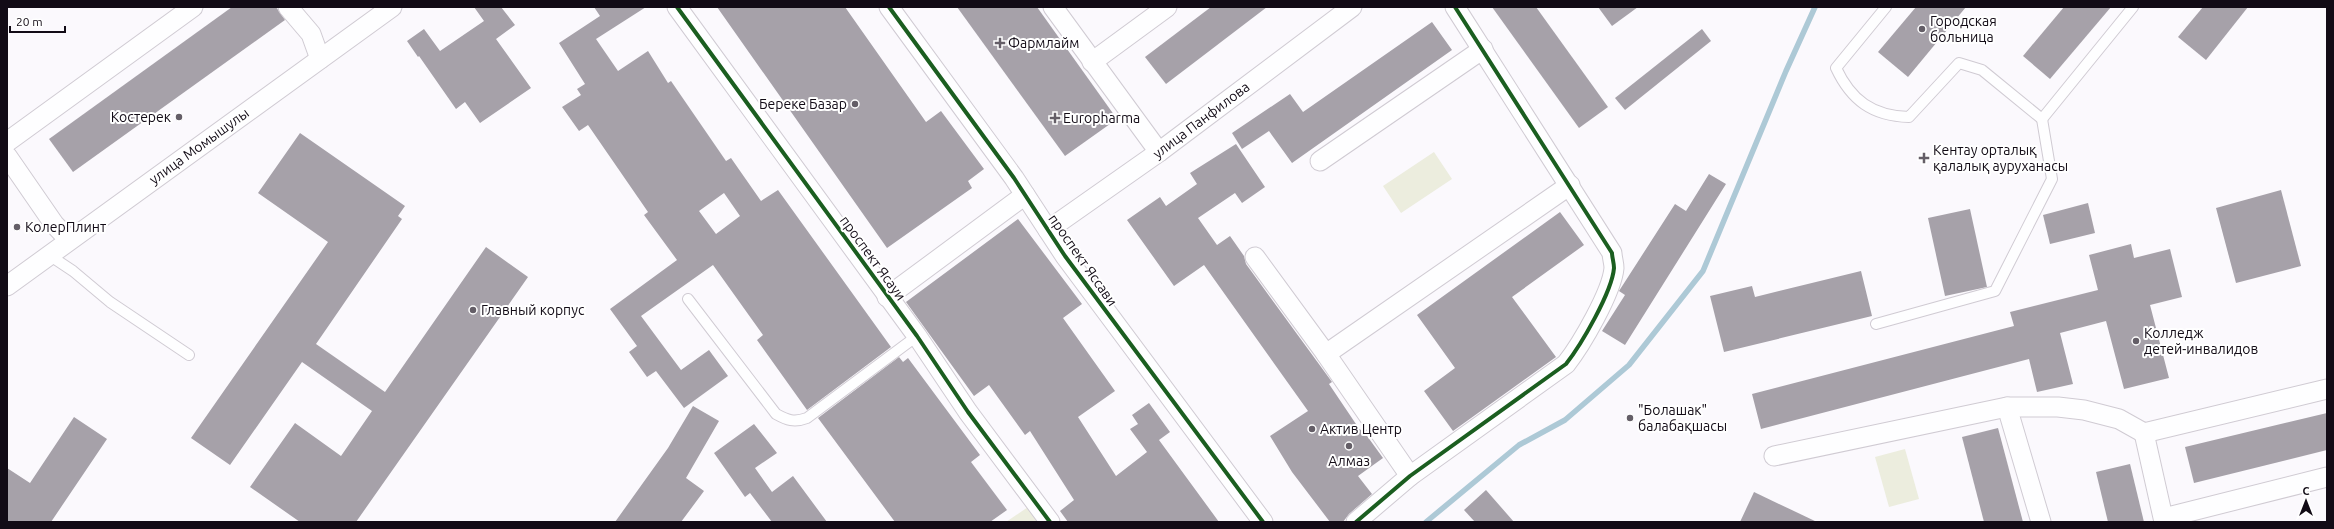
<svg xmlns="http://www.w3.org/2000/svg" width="2334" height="529" font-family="Ubuntu,sans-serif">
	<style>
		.green { fill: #ecedde }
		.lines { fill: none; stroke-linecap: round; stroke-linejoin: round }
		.stream { stroke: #adc9d6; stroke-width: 5.5 }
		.building { fill: #a6a1a9; fill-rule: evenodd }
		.lane-casing { stroke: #d0cbd3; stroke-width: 12 }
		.street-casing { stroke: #d0cbd3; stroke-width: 21 }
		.lane { stroke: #fefeff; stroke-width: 10 }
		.street { stroke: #fefeff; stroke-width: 19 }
		.cycleway-casing { stroke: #fff; stroke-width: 6 }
		.cycleway { stroke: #1b5e20; stroke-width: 4 }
		.poi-dot { fill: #645e67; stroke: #fff; stroke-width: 1.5 }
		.labels { text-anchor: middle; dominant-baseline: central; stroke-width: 4; stroke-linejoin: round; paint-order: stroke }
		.poi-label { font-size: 14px; fill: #120b16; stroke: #fff; text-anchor: start }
		.street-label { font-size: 14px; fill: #120b16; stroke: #fff }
	</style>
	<rect width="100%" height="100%" fill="#fbf9fd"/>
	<g class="green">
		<path d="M1434,152l18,27 -51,34 -18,-27z"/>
		<path d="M1905,449l14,50 -30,8 -14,-50z"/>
		<path d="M1031,505l12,17h-37z"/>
	</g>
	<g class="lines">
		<path class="stream" d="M1426,522l93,-77 46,-25 64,-55 74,-94 83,-200 29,-64"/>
	</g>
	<g class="building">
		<path d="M232,7h44l9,13 -212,152 -24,-33z"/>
		<path d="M474,7h27l14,18 -19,14 35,49 -51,35 -15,-21 -9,7 -37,-53 -1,1 -11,-16 17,-12 16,22 44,-30z"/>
		<path d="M594,7h52l-50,32 22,32 30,-20 20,32 3,-2 55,80 5,-3 30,43 17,-11 113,157 -84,63 -50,-70 6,-5 -50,-70 -72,51 40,54 28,-20 19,26 -44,32 -28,-37 -9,6 -18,-25 8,-6 -27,-37 67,-49 -33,-45 4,-3 -60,-87 -9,6 -17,-24 19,-12 -4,-6 8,-5 -26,-41 41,-27zM724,193l16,23 -24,18 -17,-23z"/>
		<path d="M717,7h128l81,115 15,-11 43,58 -16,12 4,7 -85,60z"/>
		<path d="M957,7h80l80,112 -52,37z"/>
		<path d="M1211,7h56l-101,77 -21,-27z"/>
		<path d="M1492,7h44l72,100 -29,21z"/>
		<path d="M1598,7h40l-26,19z"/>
		<path d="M1916,7h50l-58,70 -30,-25z"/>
		<path d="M2064,7h47l-61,72 -27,-23z"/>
		<path d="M2203,7h45l-42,53 -28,-23z"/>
		<path d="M1432,22l20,28 -160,113 -23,-32 -27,18 -10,-16 58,-39 13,18z"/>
		<path d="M1702,29l9,12 -86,69 -10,-12z"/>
		<path d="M300,133l105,73 -7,10 4,3 -86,125 69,48 101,-145 42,30 -172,245h-56l-50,-35 45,-64 46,33 31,-45 -70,-49 -72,103 -39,-27 137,-196 -70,-49z"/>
		<path d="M1236,144l29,43 -23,16 -7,-10 -37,25 19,27 13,-9 14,20 2,8 86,118 -3,2 31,46 2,-1 21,29 -25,18 14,18 -23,20 -6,8h-13l-38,-50 -22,-36 38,-25 -104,-146 -30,21 -47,-66 33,-23 6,9 31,-22 -7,-11z"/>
		<path d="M1709,174l17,10 -101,161 -23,-14 23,-36 -6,-4 56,-87 11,7z"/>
		<path d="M2281,190l20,76 -65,17 -20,-75z"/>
		<path d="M2088,203l7,30 -45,11 -7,-29z"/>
		<path d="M1970,209l17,78 -42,9 -17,-78z"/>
		<path d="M1560,212l24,33 -72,52 44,60 -103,74 -29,-40 31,-23 -38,-53z"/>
		<path d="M1018,219l64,85 -19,14 52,73 -37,26 38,59 31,-24 -17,-23 8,-5 -6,-9 17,-12 21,29 -11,8 60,82h-151l-8,-11 14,-11 -44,-69 -5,4 -36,-50 -15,11 -68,-94z"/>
		<path d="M2131,244l3,14 36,-9 12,48 -32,8 19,73 -45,11 -18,-68 -46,12 13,51 -36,8 -8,-33 -268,70 -9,-35 262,-68 -4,-14 88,-22 -9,-35z"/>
		<path d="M1861,271l11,45 -148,36 -14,-56 42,-10 3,11z"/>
		<path d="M899,357l4,5 5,-4 72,97 -9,7 36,48 -17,12h-95l-77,-104z"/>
		<path d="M693,406l26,15 -33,57 18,13 -23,31h-66l53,-74z"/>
		<path d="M2327,413v37l-133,33 -9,-36z"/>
		<path d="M74,417l33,22 -56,83h-44v-54l23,15z"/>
		<path d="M754,424l23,29 -22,15 17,24 21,-16 34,46h-55l-22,-29 -5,4 -31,-44z"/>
		<path d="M1998,428l25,94h-39l-22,-85z"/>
		<path d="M2130,464l14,58h-36l-12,-50z"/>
		<path d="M1486,490l28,32h-39l-11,-12z"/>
		<path d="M1754,492l63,30h-77z"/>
	</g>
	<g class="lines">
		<g class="lane-casing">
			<g id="lane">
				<path d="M1886,7l-50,61c15,32 36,48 73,49l50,-54 23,7 60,49 91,-112"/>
				<path d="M49,255l24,16 37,31 79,53"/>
				<path d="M688,299l88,115c11,6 18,9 31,4l110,-82"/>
				<path d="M1876,324l119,-33 57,-112 -10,-60"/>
			</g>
		</g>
		<g class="street-casing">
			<g id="street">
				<path d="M288,7l23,27 9,25"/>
				<path d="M677,7l240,329 51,76 82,110"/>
				<path d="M889,7l125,171 51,78 198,266"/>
				<path d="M1053,7l106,145"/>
				<path d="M1092,62l75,-55"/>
				<path d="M7,142l186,-135"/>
				<path d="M7,156l47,68 15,16"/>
				<path d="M1320,161l163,-112"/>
				<path d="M1048,230l111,-78 193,-145"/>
				<path d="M1255,257l71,97 84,122"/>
				<path d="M7,286l385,-279"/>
				<path d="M887,297l138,-102"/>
				<path d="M1326,354l244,-169"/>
				<path d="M2007,407l34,115"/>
				<path d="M2144,433l20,89"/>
				<path d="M1774,456l233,-49h51l26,3 35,9 25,14 183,-44"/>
				<path d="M2164,518l163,-41"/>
				<path d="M1356,522l54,-46 156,-112c15,-19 46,-72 48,-96 0,-5 -2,-11 -2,-15l-157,-246"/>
			</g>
		</g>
		<use href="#lane" class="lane"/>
		<use href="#street" class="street"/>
		<g class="cycleway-casing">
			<g id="cycleway">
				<path d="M677,7l240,329 51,76 82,110"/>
				<path d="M889,7l125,171 51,78 198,266"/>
				<path d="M1356,522l54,-46 156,-112c15,-19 46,-72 48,-96 0,-5 -2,-11 -2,-15l-157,-246"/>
			</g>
		</g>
		<use href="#cycleway" class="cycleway"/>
	</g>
	<g class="poi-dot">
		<circle cx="1922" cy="29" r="4"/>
		<path d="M998 37h4v4h4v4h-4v4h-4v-4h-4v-4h4z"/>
		<circle cx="855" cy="104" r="4"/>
		<circle cx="179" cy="117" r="4"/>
		<path d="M1053 112h4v4h4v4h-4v4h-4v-4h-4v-4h4z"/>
		<path d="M1922 152h4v4h4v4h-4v4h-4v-4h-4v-4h4z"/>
		<circle cx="17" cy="227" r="4"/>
		<circle cx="473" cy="310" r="4"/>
		<circle cx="2136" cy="341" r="4"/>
		<circle cx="1630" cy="418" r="4"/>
		<circle cx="1312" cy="429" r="4"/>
		<circle cx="1349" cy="446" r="4"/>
	</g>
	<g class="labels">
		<g class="poi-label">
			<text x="1930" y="21">Городская<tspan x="1930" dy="16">больница</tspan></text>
			<text x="1008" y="43">Фармлайм</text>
			<text x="847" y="104" text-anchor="end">Береке Базар</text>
			<text x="171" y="117" text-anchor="end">Костерек</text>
			<text x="1063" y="118">Europharma</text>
			<text x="1933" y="150">Кентау орталық<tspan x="1933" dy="16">қалалық ауруханасы</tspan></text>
			<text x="25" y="227">КолерПлинт</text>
			<text x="481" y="310">Главный корпус</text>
			<text x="2144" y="333">Колледж<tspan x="2144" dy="16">детей-инвалидов</tspan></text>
			<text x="1638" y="410">"Болашак"<tspan x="1638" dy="16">балабақшасы</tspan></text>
			<text x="1320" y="429">Актив Центр</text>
			<text x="1349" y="461" text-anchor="middle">Алмаз</text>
		</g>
		<g class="street-label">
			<text transform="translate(1201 120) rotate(-37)">улица Панфилова</text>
			<text transform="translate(199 146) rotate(-36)">улица Момышулы</text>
			<text transform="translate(873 258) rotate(54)">проспект Ясауи</text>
			<text transform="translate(1083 260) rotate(55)">проспект Яссави</text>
		</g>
	</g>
	<rect width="2334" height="529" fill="none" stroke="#120b16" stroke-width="16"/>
	<g transform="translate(2306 501)" stroke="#ffffff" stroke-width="3" paint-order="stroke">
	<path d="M0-3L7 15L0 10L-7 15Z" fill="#120b16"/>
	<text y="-6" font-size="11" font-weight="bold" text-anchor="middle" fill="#120b16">С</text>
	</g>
	<path d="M10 26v6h55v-6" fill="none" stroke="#120b16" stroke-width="2"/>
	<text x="16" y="26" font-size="12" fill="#120b16" stroke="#ffffff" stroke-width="3" paint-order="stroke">20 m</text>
</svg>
